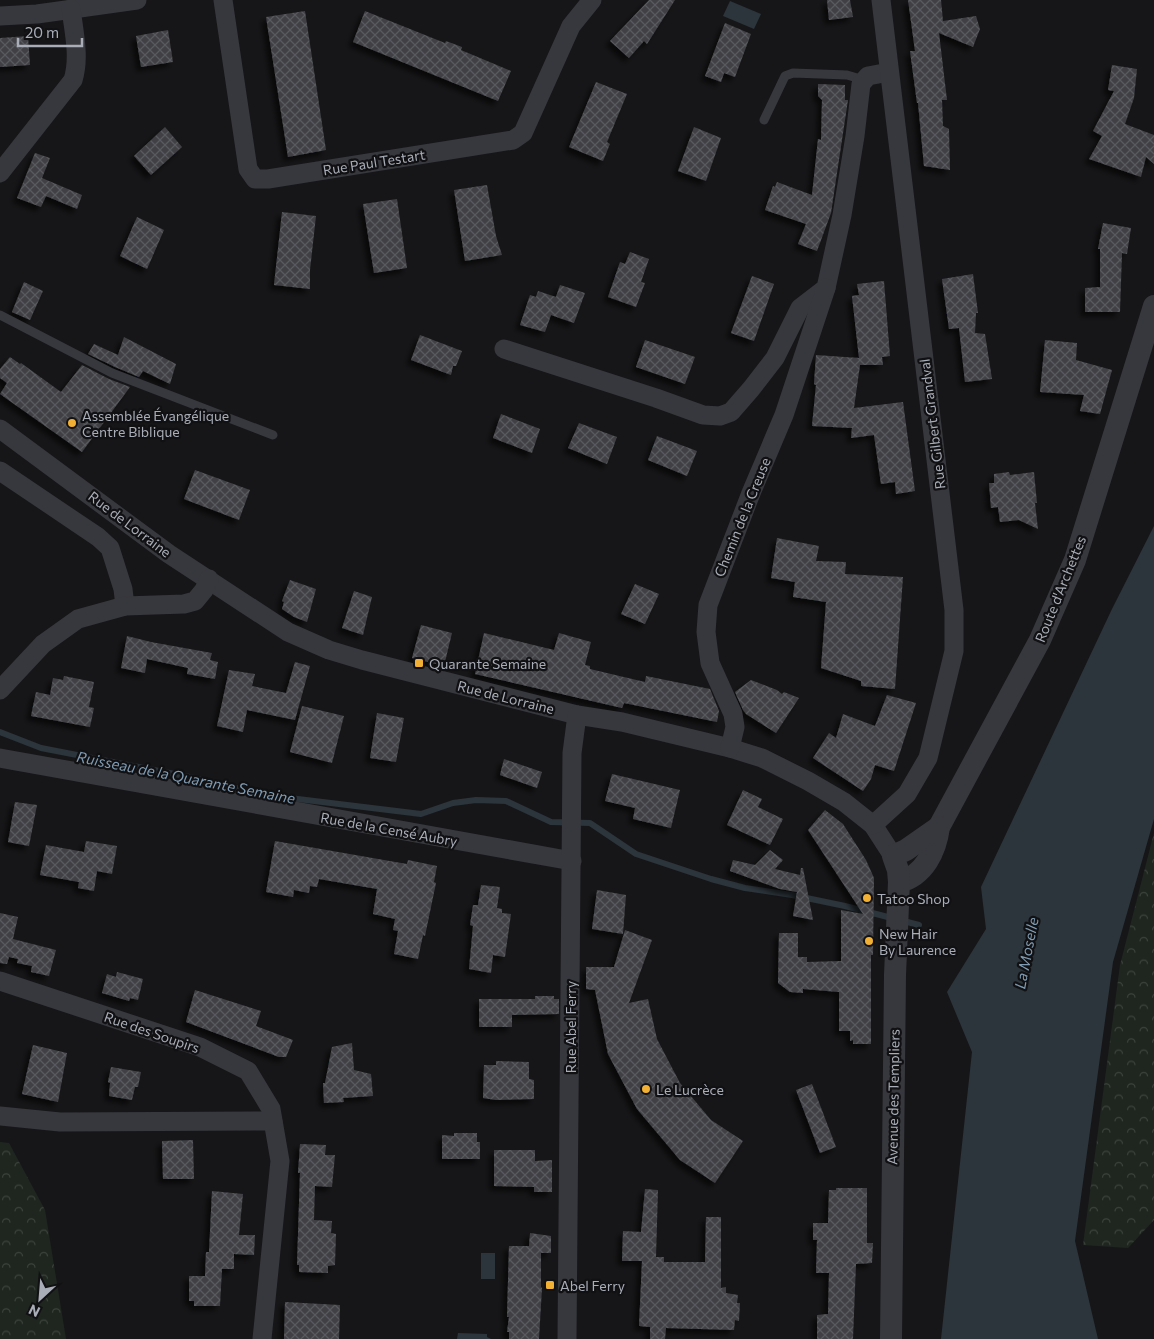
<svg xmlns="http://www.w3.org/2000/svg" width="1154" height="1339" font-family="Commissioner,sans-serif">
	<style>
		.forest { fill: url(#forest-crowns) }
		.water { fill: #2c353c }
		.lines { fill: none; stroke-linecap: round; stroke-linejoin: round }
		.stream { stroke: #2c353c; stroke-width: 6 }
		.building { fill: url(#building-cross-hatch); filter: url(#shadow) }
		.service { stroke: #37383d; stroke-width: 9 }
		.minor { stroke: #37383d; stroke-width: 19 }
		.tertiary { stroke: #37383d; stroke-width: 22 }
		.poi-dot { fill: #f2b134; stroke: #111113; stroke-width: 2 }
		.labels { text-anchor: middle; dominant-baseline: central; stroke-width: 4.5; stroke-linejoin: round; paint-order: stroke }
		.street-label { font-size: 14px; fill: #a8adb8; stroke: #111113 }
		.poi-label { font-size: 14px; fill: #a8adb8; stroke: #111113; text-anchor: start }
		.water-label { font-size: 15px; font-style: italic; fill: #7f9bb3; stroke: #111113 }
	</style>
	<defs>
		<pattern id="forest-crowns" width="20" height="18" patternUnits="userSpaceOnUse" patternTransform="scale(1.25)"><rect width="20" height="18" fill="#1e261f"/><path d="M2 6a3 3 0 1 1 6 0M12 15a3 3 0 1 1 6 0" fill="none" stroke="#3c433d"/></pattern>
		<pattern id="building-cross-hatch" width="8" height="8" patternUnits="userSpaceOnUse" patternTransform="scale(1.25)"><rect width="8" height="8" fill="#404145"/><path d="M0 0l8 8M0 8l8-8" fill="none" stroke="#595a5e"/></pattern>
		<filter id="shadow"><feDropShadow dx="-4.5" dy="4.5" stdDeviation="2.5" flood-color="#0009"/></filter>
	</defs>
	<rect width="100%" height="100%" fill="#161618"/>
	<g class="forest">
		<path d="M1154,833v387l-26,28 -45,-3 37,-280z"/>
		<path d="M0,1142l9,1 36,67 21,129h-66z"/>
	</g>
	<g class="water">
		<path d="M730,1l31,13 -7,15 -31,-13z"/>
		<path d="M1154,526v293l-41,143 -38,279 23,98h-157l31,-287 -25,-60 39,-63 -5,-42 131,-278z"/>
		<rect x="481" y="1253" width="14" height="26"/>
		<path d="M458,1333l29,1v3l4,2h-34z"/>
	</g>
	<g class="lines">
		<path class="stream" d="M0,732l41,16 144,28 80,19 156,19 32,-11 23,-3 30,1 45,21 39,1 46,31 75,25 34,9 47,7 53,11 74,19"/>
	</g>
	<g class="building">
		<path d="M649,0h26l-28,44 -3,-3 -15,17 -19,-17z"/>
		<path d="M827,0h23l3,17 -24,3z"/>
		<path d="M908,0h33l2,21 33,-5 4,13 -7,18 -34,-14 8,67h-5l1,26 6,3 1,41 -26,-4 -6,-63h-1l-7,-52h5z"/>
		<path d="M305,11l21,139 -38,7 -22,-140z"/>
		<path d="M365,11l80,32 1,-2 16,6 -1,3 50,21 -13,30 -145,-59z"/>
		<path d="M725,23l26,11 -16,43 -11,-4 -3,9 -16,-6z"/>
		<path d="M168,30l5,32 -32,5 -5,-31z"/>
		<path d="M28,36l2,29 -30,2v-29z"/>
		<path d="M1112,65l25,4 -3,29 -9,26 29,11v29l-8,-7 -5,20 -52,-18 13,-23 -9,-5 21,-40 -6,-1z"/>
		<path d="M596,82l31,12 -20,48 3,2 -7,17 -34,-14z"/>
		<path d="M818,84l27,1v15h3l-17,113 -14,38 -19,-7 8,-20 -41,-14 8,-24 2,1 2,-5 35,13 6,-56 3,1 1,-40 -4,-4z"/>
		<path d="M165,127l17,20 -31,28 -17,-19z"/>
		<path d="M694,127l27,11 -15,43 -28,-10z"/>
		<path d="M35,153l15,5 -8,20 40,17 -5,14 -31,-13 -5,11 -24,-9z"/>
		<path d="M487,185l9,51 6,19 -37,6 -11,-71z"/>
		<path d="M397,199l10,69 -33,5 -11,-69z"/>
		<path d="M282,212l34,4 -6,54v19l-36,-4z"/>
		<path d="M137,217l27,13 -17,39 -27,-13z"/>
		<path d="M1103,223l28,5 -4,26 -5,-1 -2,59h-35v-24l15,-1v-38h-2z"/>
		<path d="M630,252l19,7 -8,23 4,1 -9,24 -28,-10 12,-35 5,2z"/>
		<path d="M973,274l5,39h-2l-1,20 10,1 7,45 -27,3 -6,-54 -10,1 -7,-50z"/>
		<path d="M752,276l22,8 -20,57 -23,-8z"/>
		<path d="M884,281l6,75 -8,1 1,8h-23l-6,43 49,-6 12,89 -19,3 -1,-12 -14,2 -7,-49 -23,3 1,-10 -40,-2 4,-41 -2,-1 2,-29 43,3 -7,-62 7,-1 -2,-11z"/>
		<path d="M24,282l19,9 -13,29 -18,-8z"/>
		<path d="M560,285l25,8 -11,30 -23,-8 -6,17 -25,-7 10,-30 6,2 2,-6 18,6z"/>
		<path d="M420,335l42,16 -6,15h-3l-2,9 -40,-15z"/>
		<path d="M124,337l52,27 -6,20 -27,-13 -4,6 -24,-10 -27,-13 6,-10 24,11z"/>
		<path d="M645,340l50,17 -10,27 -49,-17z"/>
		<path d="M1045,340l32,3 -1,17 36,10 -12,44 -20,-3 4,-16 -44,-3z"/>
		<path d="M10,357l10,7 1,-1 40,29 21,-27 27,14 21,8 -48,65 -82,-58 7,-11 -7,-5v-9z"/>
		<path d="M501,414l39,15 -8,24 -39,-15z"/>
		<path d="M579,423l38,14 -10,27 -39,-16z"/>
		<path d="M657,436l40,15 -10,25 -39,-16z"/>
		<path d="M195,470l55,20 -11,30 -55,-21z"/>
		<path d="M1009,472l1,3 24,-3 3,31h-2l3,26 -19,-9 -19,2 -2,-15 -7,1 -2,-25h5v-9z"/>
		<path d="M777,538l42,8 -3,15 30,1 -1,12 58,3 -8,112 -34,-3v-5l-40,-13 5,-66 -33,-5 2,-15 -24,-4z"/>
		<path d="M290,580l26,9 -9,33 -13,-5 -12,-8 2,-7 -2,-1z"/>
		<path d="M635,584l24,10 -14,30 -24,-10z"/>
		<path d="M354,591l18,6 -9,38 -21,-7z"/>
		<path d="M421,625l31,8 -8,33 -32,-8z"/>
		<path d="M484,633l70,17 5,-17 32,9 -6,23 5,1v3l55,13 1,-6 64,13 9,22 -2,11 -93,-19 -2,5 -147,-34z"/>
		<path d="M127,636l24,6 61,11 -2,7 8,2 -3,17 -28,-5 1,-6 -41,-9 -2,14 -24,-5z"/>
		<path d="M295,662l15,4 -15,54 -48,-10 -4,22 -26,-6 12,-56 26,4 -3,12 34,7z"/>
		<path d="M64,676l30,6 -5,25 5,1 -4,19 -59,-11 5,-24 14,3 3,-17 10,2z"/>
		<path d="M751,680l26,10 5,4 2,-2 15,6 -23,35 -30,-19 -3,-4 -8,-18z"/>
		<path d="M887,695l29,8 -22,68 -19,-6 -4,14 -8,12 -50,-33 16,-25 7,5 7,-24 32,12z"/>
		<path d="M302,706l42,10 -12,47 -42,-11z"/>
		<path d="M377,713l27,5 -8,44 -26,-4z"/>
		<path d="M504,759l38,13 -5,16 -37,-13z"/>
		<path d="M612,774l68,16 -9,38 -38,-9 2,-11 -30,-7z"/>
		<path d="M743,790l19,9 -4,8 25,12 -13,26 -43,-20z"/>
		<path d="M15,802l22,3 -8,41 -21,-4z"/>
		<path d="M825,810l18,14 23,36 8,18 -1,77h-2v89h-18v-4l-3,1v-10h-11v-39l-36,-3v4l-13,-1 -12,-9 1,-50h19v24h9v5l34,-1v-51l22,4 -55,-84z"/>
		<path d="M86,841l31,5 -5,28 -15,-3 -3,20 -16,-3 1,-6 -39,-7 6,-30 38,7z"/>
		<path d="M275,841l132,23 1,-4 29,6 -3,16 2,1 -11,53 -2,-1 -5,24 -24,-5 4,-23 -5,-1 2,-11 -22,-5 4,-25 -58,-10 -2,8 -7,-1 -1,7 -15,-3 -1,7 -27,-5z"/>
		<path d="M770,850l13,10 -8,9 25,6 1,-7h2l10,52 -20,-4 4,-24 -17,-3 -50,-18 3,-11 22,5z"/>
		<path d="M481,885l19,2 -3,21 5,1v4l9,1 -6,43 -12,-2 -2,18 -22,-4 4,-43 -3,-1 3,-20h5z"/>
		<path d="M597,890l29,5 -3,39 -31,-5z"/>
		<path d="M0,913l18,4 -5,22 43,11 -7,26 -18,-4 1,-6 -15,-3 1,-4 -9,-2 -2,7 -7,-1z"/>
		<path d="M625,930l27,10 -23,63 19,-4 9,40 23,44 31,37 32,21 -28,42 -35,-23 -43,-51 -29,-55 -13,-64 -9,-1v-22h28z"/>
		<path d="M117,972l26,7 -5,21 -8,-2 -1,3 -27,-8 5,-19 9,3z"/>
		<path d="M195,990l66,21 -5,15 37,14 -7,17h-7l-93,-35z"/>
		<path d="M535,996h19v3h5v15l-47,1v12h-33v-28h56z"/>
		<path d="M352,1043l2,27 17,4 2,22 -30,2 1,4 -20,1 -1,-20h2l7,-36z"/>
		<path d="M33,1045l34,8 -9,49 -36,-8z"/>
		<path d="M496,1061l33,1v17l5,1v19l-38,1 -13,-2 1,-33h12z"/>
		<path d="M111,1067l30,5 -3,15h-3l-3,13 -23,-4 1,-13 -2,-1z"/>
		<path d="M812,1084l24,63 -16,6 -24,-63z"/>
		<path d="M454,1133h23v9h3v17h-38v-24l12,1z"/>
		<path d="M193,1140l1,39h-31l-1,-38z"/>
		<path d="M300,1144l26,1 -1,10h10l-3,32 -17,-1 -1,34 18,1 -1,12 5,1 -1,31 -7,1v7l-29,-1v-7h-2l3,-92h-2z"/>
		<path d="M494,1150h41v11l17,-1v32h-18v-5l-40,-1z"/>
		<path d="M836,1188h31v55h6l-1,20 -16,1 -3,75h-36v-24l11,-1 1,-41h-13l1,-33h-4v-17h15l1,-33h7z"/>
		<path d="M645,1189l13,1 -2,67h8v5h41l1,-45h15v71l5,-1v6l12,2 -1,8h3l-1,18 -4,-1 -1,10 -68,-2 -1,11h-15v-12l-11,-1 3,-65h-20l1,-30 18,1z"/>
		<path d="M212,1191l31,3 -4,41h16l-1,20 -20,-1v15h-12l-2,37h-26v-5h-5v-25h16l1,-24h3z"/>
		<path d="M530,1233l21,3v17h-10v34l1,1 -3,51h-30v-7h-2l2,-15h-2l2,-71h20z"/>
		<path d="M285,1302l55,3 -1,34h-55z"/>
	</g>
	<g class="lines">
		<g class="service">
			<path d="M764,120l21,-44 8,-3 54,2 17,5"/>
			<path d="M0,315l112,58 161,62"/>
		</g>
		<g class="minor">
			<path d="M223,0l25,169 7,10h13l245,-39 10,-7 48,-107 21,-26"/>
			<path d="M0,16l37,-2 100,-14"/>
			<path d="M0,173l73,-93c7,-22 1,-48 -2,-71"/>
			<path d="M504,349l152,49 47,17 17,1 11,-4 20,-23 24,-31 25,-50 26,-20 16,-73 13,-79 6,-52 7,-8 21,-4"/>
			<path d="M0,429l169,125 119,78 41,18 33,10 215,55 45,7 108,26 32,10 46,23 36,21 29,23 20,31"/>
			<path d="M0,471l98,66 12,11 13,41 2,17"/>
			<path d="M0,690l43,-46 35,-25 47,-13 59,-2 11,-3 9,-11 5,-11"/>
			<path d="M730,748l5,-21 -2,-13 -23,-51 -4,-31 2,-27 43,-112 33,-78 42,-127"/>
			<path d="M0,758l572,103"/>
			<path d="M873,825l34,-31 21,-36 26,-107v-41l-73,-610"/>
			<path d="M0,981l200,66 48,24 23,38 9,52 -18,178"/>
			<path d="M0,1116l60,6 213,-1"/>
			<path d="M567,1339l5,-586 5,-38"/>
		</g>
		<g class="tertiary">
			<path d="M899,882c25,-6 37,-31 40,-55l101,-187 35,-80 79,-254"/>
			<path d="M891,1339l4,-364 4,-93 -1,-12 -5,-14 13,-6 33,-23"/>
		</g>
	</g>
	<g class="poi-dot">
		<circle cx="72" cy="423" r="5"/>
		<rect x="414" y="658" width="10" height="10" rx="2.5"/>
		<circle cx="867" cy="898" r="5"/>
		<circle cx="869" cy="941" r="5"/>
		<circle cx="646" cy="1089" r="5"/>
		<rect x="545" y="1280" width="10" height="10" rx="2.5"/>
	</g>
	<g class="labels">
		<g class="street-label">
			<text transform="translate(374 162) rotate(-9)">Rue Paul Testart</text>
			<text transform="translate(932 424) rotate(-97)">Rue Gilbert Grandval</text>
			<text transform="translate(742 517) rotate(-68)">Chemin de la Creuse</text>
			<text transform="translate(130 524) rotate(37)">Rue de Lorraine</text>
			<text transform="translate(1060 589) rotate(-68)">Route d'Archettes</text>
			<text transform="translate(506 697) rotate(14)">Rue de Lorraine</text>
			<text transform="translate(389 829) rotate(10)">Rue de la Censé Aubry</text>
			<text transform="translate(570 1027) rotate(-90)">Rue Abel Ferry</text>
			<text transform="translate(152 1032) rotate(19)">Rue des Soupirs</text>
			<text transform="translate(893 1097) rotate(-89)">Avenue des Templiers</text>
		</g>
		<g class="poi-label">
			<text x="82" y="415">Assemblée Évangélique<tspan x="82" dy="16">Centre Biblique</tspan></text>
			<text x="429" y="663">Quarante Semaine</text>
			<text x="877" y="898">Tatoo Shop</text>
			<text x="879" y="933">New Hair<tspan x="879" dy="16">By Laurence</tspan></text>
			<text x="656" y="1089">Le Lucrèce</text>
			<text x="560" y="1285">Abel Ferry</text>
		</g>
		<g class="water-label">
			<text transform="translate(186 777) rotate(11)">Ruisseau de la Quarante Semaine</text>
			<text transform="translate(1026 953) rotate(-79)">La Moselle</text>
		</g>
	</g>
	<g transform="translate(40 1299) rotate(206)" stroke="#111113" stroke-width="4" paint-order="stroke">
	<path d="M0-4L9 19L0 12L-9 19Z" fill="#a8adb8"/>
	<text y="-8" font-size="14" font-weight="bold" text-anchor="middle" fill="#a8adb8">N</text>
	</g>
	<path d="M18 38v8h64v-8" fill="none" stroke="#a8adb8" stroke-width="2.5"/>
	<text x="25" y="38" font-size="15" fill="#a8adb8" stroke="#111113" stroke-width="4" paint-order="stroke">20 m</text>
</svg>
